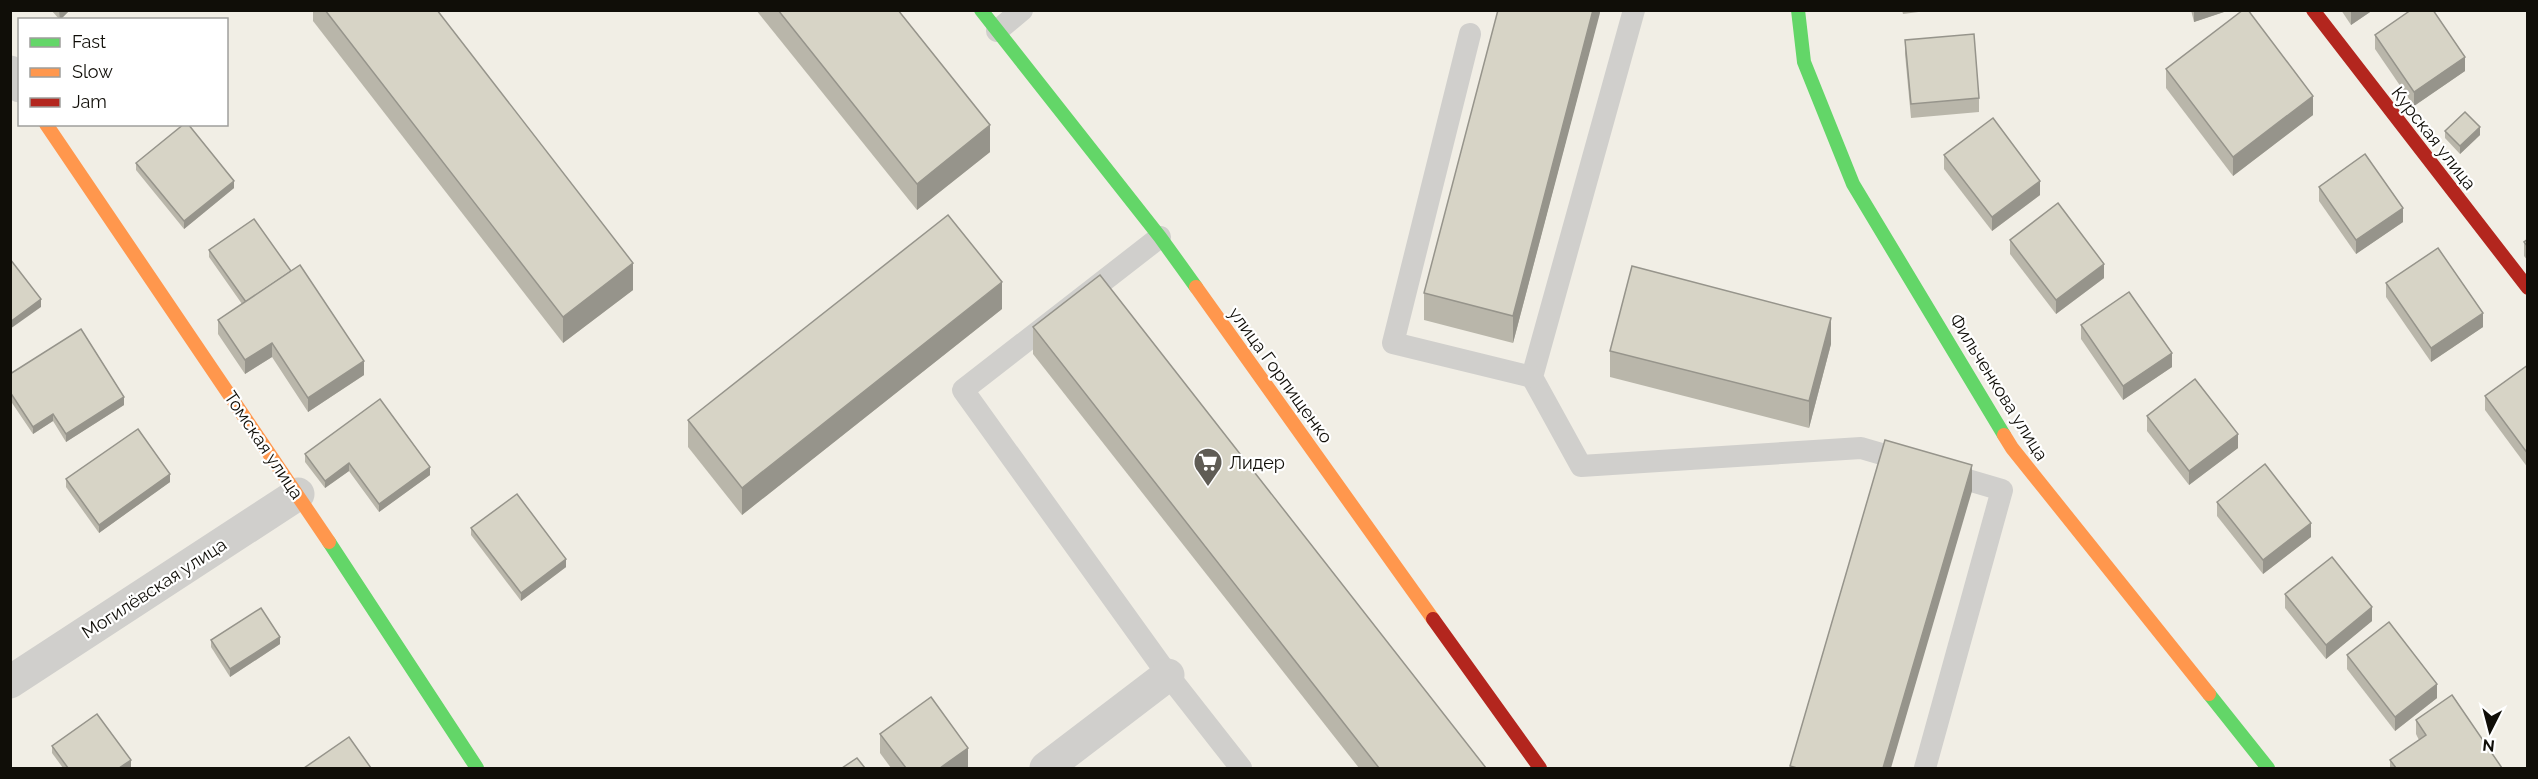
<svg xmlns="http://www.w3.org/2000/svg" width="2538" height="779" font-family="Raleway,sans-serif">
	<style>
		.lines { fill: none; stroke-linecap: round; stroke-linejoin: round }
		.lane { stroke: #d0cfcc; stroke-width: 22 }
		.street { stroke: #d0cfcc; stroke-width: 33 }
		.fast { stroke: #63d668; stroke-width: 14 }
		.slow { stroke: #ff974d; stroke-width: 14 }
		.jam { stroke: #b3261e; stroke-width: 14 }
		.wall { fill: #b9b6aa }
		.shaded-wall { fill: #96948b }
		.building { fill: #d7d4c6; stroke: #96948b; stroke-width: 1.5 }
		.labels { text-anchor: middle; dominant-baseline: central; stroke-width: 4.5; stroke-linejoin: round; paint-order: stroke }
		.street-label { font-size: 18px; fill: #100e08; stroke: #fff }
		.poi-label { font-size: 18px; fill: #100e08; stroke: #fff; text-anchor: start }
	</style>
	<rect width="100%" height="100%" fill="#f1eee5"/>
	<g class="lines">
		<g class="lane">
			<path d="M1634,10l-102,367 49,89 280,-18 48,14"/>
			<path d="M997,31l25,-21"/>
			<path d="M1470,34l-77,309 139,34"/>
			<path d="M1160,237l-197,153 205,285 73,93"/>
			<path d="M1925,768l77,-278 -58,-17"/>
		</g>
		<g class="street">
			<path d="M10,72l10,14"/>
			<path d="M10,682l288,-188"/>
			<path d="M1046,768l122,-93"/>
		</g>
		<g class="fast">
			<path d="M981,10l179,227 36,50"/>
			<path d="M1798,10l6,52 49,122 151,251"/>
			<path d="M329,542l148,226"/>
			<path d="M2209,694l59,74"/>
		</g>
		<g class="slow">
			<path d="M46,124l283,418"/>
			<path d="M1196,287l237,332"/>
			<path d="M2004,435l8,13 197,246"/>
		</g>
		<g class="jam">
			<path d="M2313,10l215,278"/>
			<path d="M1433,619l107,149"/>
		</g>
	</g>
	<g class="wall">
		<path d="M51,10h19l-10,10z"/>
		<path d="M313,10h124l196,280 -70,53 -250,-322z"/>
		<path d="M756,10h142l92,142 -73,58z"/>
		<path d="M1600,10l-87,333 -89,-23v-27z"/>
		<path d="M1902,10h32l-31,4z"/>
		<path d="M2191,10h39l-36,12z"/>
		<path d="M2341,10h32l-22,15z"/>
		<path d="M2375,35l90,36 -51,35 -39,-57z"/>
		<path d="M1905,40l74,58v14l-68,6 -6,-64z"/>
		<path d="M2166,69l147,46 -80,61 -67,-88z"/>
		<path d="M2445,131l35,4 -20,19 -15,-16z"/>
		<path d="M1944,155l96,40 -48,36 -48,-62z"/>
		<path d="M136,163l98,25 -50,41 -48,-59z"/>
		<path d="M2319,187l84,35 -47,32 -37,-53z"/>
		<path d="M2528,239v22l-4,-5v-14z"/>
		<path d="M2010,240l94,38 -48,36 -46,-60z"/>
		<path d="M209,250l155,125 -56,37 -36,-55 -27,17 -27,-40v-14l24,-16 -33,-47z"/>
		<path d="M2386,283l97,44 -52,35 -45,-65z"/>
		<path d="M1002,309l-260,206 -54,-68v-27z"/>
		<path d="M2081,325l91,42 -49,33 -42,-61z"/>
		<path d="M1033,327l453,441h-127l-326,-414z"/>
		<path d="M1831,344l-22,84 -199,-51v-26z"/>
		<path d="M2528,365v103l-43,-58v-14z"/>
		<path d="M10,374l114,31 -58,37 -13,-21 -20,13 -23,-34z"/>
		<path d="M2147,416l91,32 -49,37 -42,-54z"/>
		<path d="M305,454l125,21 -51,37 -30,-41 -24,17 -20,-26z"/>
		<path d="M66,479l104,3 -71,51 -33,-46z"/>
		<path d="M2217,502l94,35 -48,37 -46,-58z"/>
		<path d="M471,528l95,39 -45,34 -50,-66z"/>
		<path d="M2285,594l87,27 -46,38 -41,-51z"/>
		<path d="M211,640l69,4 -50,33 -19,-30z"/>
		<path d="M2347,655l90,43 -42,33 -48,-62z"/>
		<path d="M2416,720l86,48h-112v-8l29,-20 -3,-6z"/>
		<path d="M880,734l88,33 -2,1h-75l-11,-15z"/>
		<path d="M52,746l79,22h-68l-11,-15z"/>
	</g>
	<g class="shaded-wall">
		<path d="M59,10h11l-10,10z"/>
		<path d="M1593,10h7v3l-87,330v-27z"/>
		<path d="M2194,10h36l-36,12z"/>
		<path d="M2352,10h21l-22,15v-14z"/>
		<path d="M2465,57v14l-51,35v-14z"/>
		<path d="M2313,96v19l-80,61v-19z"/>
		<path d="M990,125v27l-73,58v-26z"/>
		<path d="M2480,127v8l-20,19v-8z"/>
		<path d="M234,181v7l-50,41v-8z"/>
		<path d="M2040,181v14l-48,36v-14z"/>
		<path d="M2403,208v14l-47,32v-14z"/>
		<path d="M633,263v27l-70,53v-26z"/>
		<path d="M2104,264v14l-48,36v-14z"/>
		<path d="M1002,282v27l-260,206v-27z"/>
		<path d="M41,299v8l-31,22v-7z"/>
		<path d="M2483,313v14l-52,35v-14z"/>
		<path d="M1831,318v26l-22,84v-27z"/>
		<path d="M272,343v14l-27,17v-14z"/>
		<path d="M2172,353v14l-49,33v-14z"/>
		<path d="M364,361v14l-56,37v-14z"/>
		<path d="M124,397v8l-58,37v-8z"/>
		<path d="M53,414v7l-20,13v-7z"/>
		<path d="M2238,434v14l-49,37v-14z"/>
		<path d="M349,463v8l-24,17v-7z"/>
		<path d="M1972,465v26l-81,277h-8z"/>
		<path d="M430,467v8l-51,37v-8z"/>
		<path d="M170,474v8l-71,51v-8z"/>
		<path d="M2311,523v14l-48,37v-14z"/>
		<path d="M566,559v8l-45,34v-8z"/>
		<path d="M2372,607v14l-46,38v-14z"/>
		<path d="M280,637v7l-50,33v-8z"/>
		<path d="M2437,684v14l-42,33v-14z"/>
		<path d="M968,748v19l-2,1h-26z"/>
		<path d="M131,760v8h-12z"/>
	</g>
	<g class="building">
		<path d="M325,10h112l196,253 -70,54z"/>
		<path d="M778,10h120l92,115 -73,59z"/>
		<path d="M1498,10h95l-80,306 -89,-23z"/>
		<path d="M2243,10h5l65,86 -80,61 -67,-88z"/>
		<path d="M2411,10h22l32,47 -51,35 -39,-57z"/>
		<path d="M1974,34l5,64 -68,6 -6,-64z"/>
		<path d="M2465,112l15,15 -20,19 -15,-15z"/>
		<path d="M1993,118l47,63 -48,36 -48,-62z"/>
		<path d="M184,124h4l46,57 -50,40 -48,-58z"/>
		<path d="M2365,154l38,54 -47,32 -37,-53z"/>
		<path d="M2058,203l46,61 -48,36 -46,-60z"/>
		<path d="M948,215l54,67 -260,206 -54,-68z"/>
		<path d="M254,219l37,52 -45,31 -37,-52z"/>
		<path d="M2528,239v8l-4,-5z"/>
		<path d="M2438,248l45,65 -52,35 -45,-65z"/>
		<path d="M10,259l31,40 -31,23z"/>
		<path d="M300,265l64,96 -56,37 -36,-55 -27,17 -27,-40z"/>
		<path d="M1632,266l199,52 -22,83 -199,-50z"/>
		<path d="M1100,275l386,493h-107l-346,-441z"/>
		<path d="M2129,292l43,61 -49,33 -42,-61z"/>
		<path d="M81,329l43,68 -58,37 -13,-20 -20,13 -23,-35v-18z"/>
		<path d="M2528,365v89l-43,-58z"/>
		<path d="M2195,379l43,55 -49,37 -42,-55z"/>
		<path d="M380,399l50,68 -51,37 -30,-41 -24,18 -20,-27z"/>
		<path d="M138,429l32,45 -71,51 -33,-46z"/>
		<path d="M1885,440l87,25 -89,303h-86l-7,-2z"/>
		<path d="M2265,464l46,59 -48,37 -46,-58z"/>
		<path d="M517,494l49,65 -45,34 -50,-65z"/>
		<path d="M2332,557l40,50 -46,38 -41,-51z"/>
		<path d="M261,608l19,29 -50,32 -19,-29z"/>
		<path d="M2389,622l48,62 -42,33 -48,-62z"/>
		<path d="M2452,695l50,73h-106l-6,-8 36,-25 -10,-15z"/>
		<path d="M931,697l37,51 -28,20h-34l-26,-34z"/>
		<path d="M97,714l34,46 -12,8h-51l-16,-22z"/>
		<path d="M349,737l22,31h-67z"/>
		<path d="M857,758l8,10h-23z"/>
	</g>
	<defs>
		<g id="supermarket-pin" transform="scale(1.5)"><path d="M0 17L-7.5 6A9.5 9.5 0 1 1 7.5 6Z" fill="#5f5c55" stroke="#fff"/><path d="M-6-5.5h2.5l.6 2H6L4.5 2H-2.5L-4.4-4H-6ZM-1.5 3.2a1.3 1.3 0 1 0 .1 0ZM3 3.2a1.3 1.3 0 1 0 .1 0Z" fill="#fff"/></g>
	</defs>
	<g fill-rule="evenodd">
		<use href="#supermarket-pin" x="1208" y="462"/>
	</g>
	<g class="labels">
		<g class="street-label">
			<text transform="translate(2434 138) rotate(52)">Курская улица</text>
			<text transform="translate(1281 375) rotate(54)">улица Горпищенко</text>
			<text transform="translate(1999 387) rotate(58)">Фильченкова улица</text>
			<text transform="translate(264 445) rotate(56)">Томская улица</text>
			<text transform="translate(154 588) rotate(-33)">Могилёвская улица</text>
		</g>
		<g class="poi-label">
			<text x="1229" y="462">Лидер</text>
		</g>
	</g>
	<rect width="2538" height="779" fill="none" stroke="#100e08" stroke-width="24"/>
	<rect x="18" y="18" width="210" height="108" fill="#ffffff" stroke="#9f9f9c" stroke-width="1.5"/>
	<rect x="30" y="38" width="30" height="9" fill="#63d668" stroke="#9f9f9c" stroke-width="1.5"/>
	<text x="72" y="48" font-size="18" fill="#100e08">Fast</text>
	<rect x="30" y="68" width="30" height="9" fill="#ff974d" stroke="#9f9f9c" stroke-width="1.5"/>
	<text x="72" y="78" font-size="18" fill="#100e08">Slow</text>
	<rect x="30" y="98" width="30" height="9" fill="#b3261e" stroke="#9f9f9c" stroke-width="1.5"/>
	<text x="72" y="108" font-size="18" fill="#100e08">Jam</text>
	<g transform="translate(2490 731) rotate(186)" stroke="#ffffff" stroke-width="4.5" paint-order="stroke">
	<path d="M0-4.5L10 22L0 15L-10 22Z" fill="#100e08"/>
	<text y="-9" font-size="16" font-weight="bold" text-anchor="middle" fill="#100e08">N</text>
	</g>
</svg>
